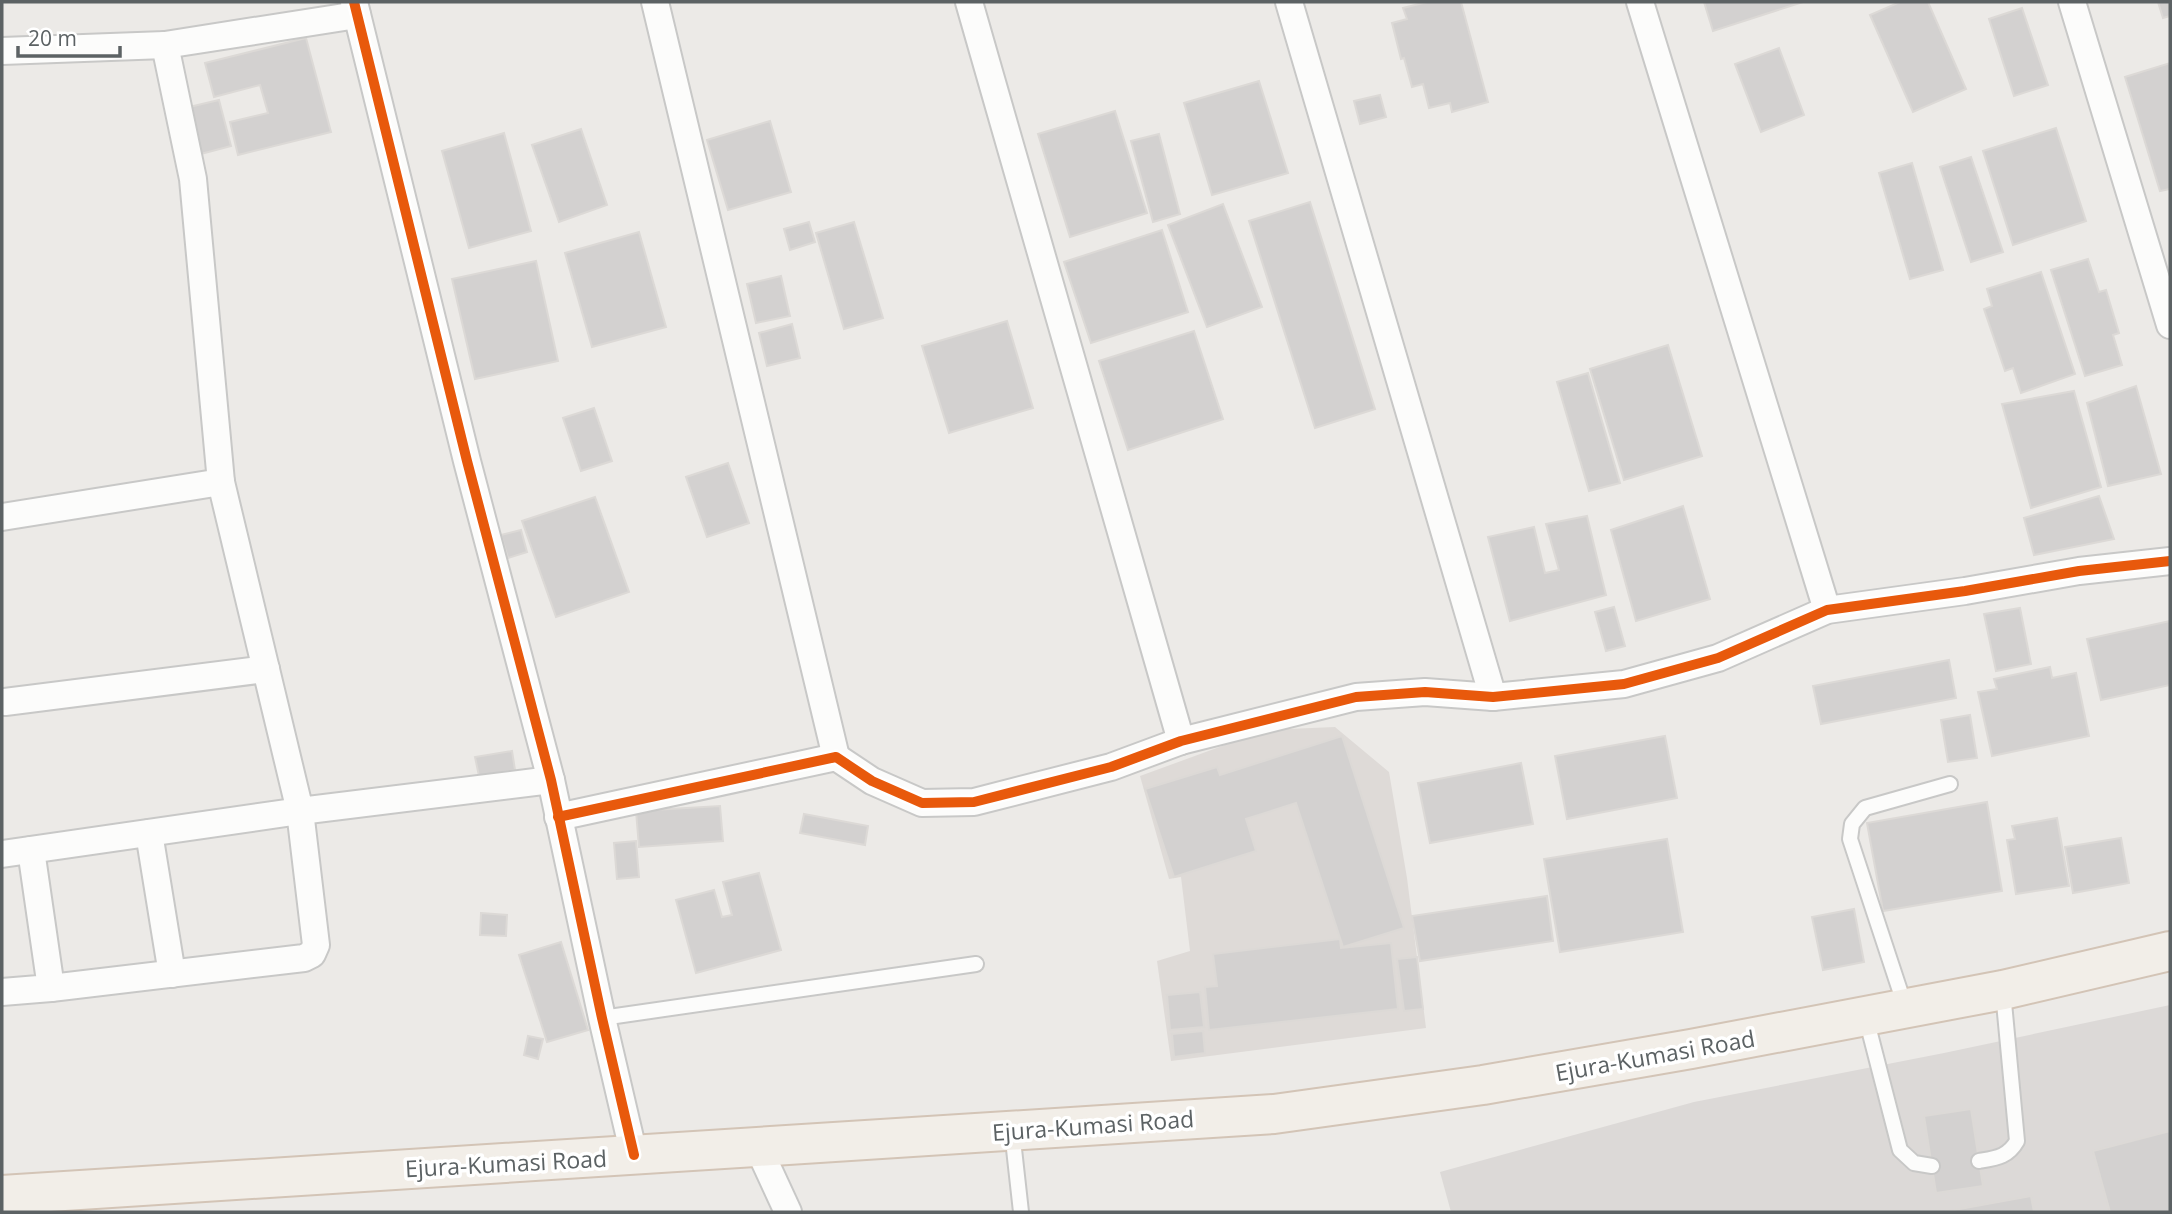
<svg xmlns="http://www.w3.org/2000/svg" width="2172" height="1214" font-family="'Open Sans',sans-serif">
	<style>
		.industrial { fill: #dcd9d7 }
		.education { fill: #dedad7 }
		.building { fill: #d3d1d0; stroke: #dcd9d6; stroke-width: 2 }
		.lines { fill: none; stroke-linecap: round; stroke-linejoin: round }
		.lane-casing { stroke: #c8c8c7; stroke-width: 18 }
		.street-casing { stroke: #c8c8c7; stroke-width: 30 }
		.primary-casing { stroke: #d3c4b6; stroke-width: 42 }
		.lane { stroke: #fcfcfb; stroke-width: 14 }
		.street { stroke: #fcfcfb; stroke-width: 26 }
		.primary { stroke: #f2eee8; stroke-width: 38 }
		.cycleway-casing { stroke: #fff; stroke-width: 15 }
		.cycleway { stroke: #e8590c; stroke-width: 10 }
		.labels { text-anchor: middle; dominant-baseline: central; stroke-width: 7; stroke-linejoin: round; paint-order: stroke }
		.street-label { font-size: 23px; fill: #5c6264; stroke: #fff }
	</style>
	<rect width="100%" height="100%" fill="#eceae7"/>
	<path class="industrial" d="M2170,1005v207h-719l-11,-40 254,-70 250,-49z"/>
	<path class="education" d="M1335,727l54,45 18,106 19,150 -255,33 -14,-100 33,-10 -9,-74 -12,2 -29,-103 126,-46z"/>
	<g class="building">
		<path d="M1427,2h34l27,100 -36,10 -2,-9 -21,5 -6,-24 -11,3 -8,-29 -3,1 -9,-36 15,-4 -4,-11z"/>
		<path d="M1704,2h99l-90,29z"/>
		<path d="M1900,2h28l38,87 -53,23 -43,-97z"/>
		<path d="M2158,2h12v14l-7,2z"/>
		<path d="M2022,8l26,77 -34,11 -25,-77z"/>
		<path d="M306,38l25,94 -93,23 -8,-33 38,-9 -8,-28 -46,12 -9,-34z"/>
		<path d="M1779,48l25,67 -43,17 -26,-68z"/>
		<path d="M2170,63v126l-10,2 -35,-114z"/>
		<path d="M1259,81l29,92 -76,22 -28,-92z"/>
		<path d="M1380,95l6,22 -26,7 -6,-23z"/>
		<path d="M219,100l12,46 -34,9 -12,-47z"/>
		<path d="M1115,111l32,102 -77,24 -32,-103z"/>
		<path d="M770,121l21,71 -63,18 -21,-70z"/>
		<path d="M2056,128l30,93 -73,24 -30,-94z"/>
		<path d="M581,129l26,76 -48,17 -27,-77z"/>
		<path d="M504,133l27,98 -62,17 -27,-97z"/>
		<path d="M1159,134l21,80 -27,8 -22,-81z"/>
		<path d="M1971,157l32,95 -32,10 -31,-95z"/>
		<path d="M1912,163l31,107 -33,9 -31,-106z"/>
		<path d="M1310,202l65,207 -60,19 -66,-207z"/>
		<path d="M1223,204l39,103 -55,20 -39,-102z"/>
		<path d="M809,222l6,20 -25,8 -6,-21z"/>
		<path d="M854,222l29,96 -39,11 -28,-96z"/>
		<path d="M1162,230l26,82 -97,31 -27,-81z"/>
		<path d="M639,232l27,95 -74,20 -27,-94z"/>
		<path d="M2088,259l11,33 7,-2 13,43 -6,2 9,30 -37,11 -34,-106z"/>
		<path d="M536,261l22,100 -83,18 -23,-100z"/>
		<path d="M2041,272l34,102 -54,19 -8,-25 -8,3 -21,-62 8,-3 -5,-17z"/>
		<path d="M781,276l9,40 -34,7 -9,-39z"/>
		<path d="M1007,321l26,87 -84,25 -27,-87z"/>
		<path d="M792,324l8,34 -33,8 -8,-33z"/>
		<path d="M1194,331l29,88 -95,31 -29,-89z"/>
		<path d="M1668,345l34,111 -78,24 -34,-111z"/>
		<path d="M1588,373l32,110 -31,8 -32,-109z"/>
		<path d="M2136,386l25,88 -53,12 -21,-83z"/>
		<path d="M2074,391l27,96 -70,21 -29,-104z"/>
		<path d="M594,408l18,53 -31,10 -18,-53z"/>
		<path d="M728,463l21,60 -42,14 -21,-60z"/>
		<path d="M2099,496l15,43 -80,16 -10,-37z"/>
		<path d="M595,497l34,95 -73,25 -34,-96z"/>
		<path d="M1683,506l27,93 -74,22 -25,-91z"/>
		<path d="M1587,516l19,79 -96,26 -22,-84 46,-10 11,46 14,-3 -13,-46z"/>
		<path d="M521,530l6,22 -19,6 -7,-23z"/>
		<path d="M1614,607l11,39 -19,5 -11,-39z"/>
		<path d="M2020,608l11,56 -35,7 -12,-57z"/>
		<path d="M2170,621v64l-69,15 -14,-61z"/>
		<path d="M1949,660l7,38 -135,26 -8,-38z"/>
		<path d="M2050,667l2,11 24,-5 13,63 -97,20 -14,-64 19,-3 -3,-10z"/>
		<path d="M1970,715l7,43 -29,4 -7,-42z"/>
		<path d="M1342,736l62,192 -61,19 -47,-144 -50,16 10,32 -82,26 -29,-88 72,-22 3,8z"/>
		<path d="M1665,736l12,62 -110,21 -12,-63z"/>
		<path d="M512,751l3,19 -36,6 -4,-19z"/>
		<path d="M1521,763l12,61 -103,19 -12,-60z"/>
		<path d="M1987,802l15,89 -119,20 -16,-88z"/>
		<path d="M720,806l3,35 -84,6 -3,-36z"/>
		<path d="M804,814l64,12 -3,19 -65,-12z"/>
		<path d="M2057,818l12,68 -53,8 -9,-54 8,-1 -3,-13z"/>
		<path d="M2121,838l8,45 -56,10 -8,-46z"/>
		<path d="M1667,839l16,93 -123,20 -16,-93z"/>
		<path d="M636,841l3,36 -22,2 -3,-36z"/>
		<path d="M759,873l22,77 -85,23 -20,-73 38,-10 8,27 10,-2 -9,-33z"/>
		<path d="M1547,896l6,45 -133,20 -8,-45z"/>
		<path d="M1854,909l10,53 -41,8 -11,-53z"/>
		<path d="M481,913l26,2 -1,21 -26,-1z"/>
		<path d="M1340,939l1,9 50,-5 7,66 -189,21 -4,-43 12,-1 -4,-32z"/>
		<path d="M561,942l27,88 -41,12 -28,-87z"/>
		<path d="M1417,957l6,52 -19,2 -7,-52z"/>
		<path d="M1200,992l4,35 -34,3 -3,-35z"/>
		<path d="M1203,1031l2,22 -31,4 -2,-23z"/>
		<path d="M528,1036l15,3 -5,20 -14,-4z"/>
		<path d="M1971,1109l12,77 -47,7 -12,-77z"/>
		<path d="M2170,1131v81h-60l-17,-61z"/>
		<path d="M2031,1196l3,16h-91z"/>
	</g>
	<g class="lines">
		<g class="lane-casing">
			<g id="lane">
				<path d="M1905,1006l-55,-167 2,-15 13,-16 85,-24"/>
				<path d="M602,1018l374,-54"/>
				<path d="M1866,1018l34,132 14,13 18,3"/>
				<path d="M1012,1131l9,81"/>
				<path d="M1979,1161c17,-3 29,-4 38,-20l-14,-149"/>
			</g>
		</g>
		<g class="street-casing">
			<g id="street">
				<path d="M354,2l113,459 84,319 51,238 32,137"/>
				<path d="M655,2l181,755"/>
				<path d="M969,2l212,739"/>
				<path d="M1289,2l204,695"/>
				<path d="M1640,2l187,608"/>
				<path d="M2072,2l98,323"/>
				<path d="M165,45l28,134 28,303"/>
				<path d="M2,51l163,-6 192,-30"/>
				<path d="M2,517l219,-35 79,329 251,-31"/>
				<path d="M5,702l261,-33"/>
				<path d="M558,817l278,-60 36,24 50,22 52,-1 137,-35 70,-26 175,-44 69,-5 68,5 131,-13 94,-26 109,-48 138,-19 114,-20 91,-10"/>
				<path d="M149,833l23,141"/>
				<path d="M2,854l298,-43 16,134 -4,9 -8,4 -253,30"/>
				<path d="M2,992l49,-4 -20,-138"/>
				<path d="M758,1147l30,65"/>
			</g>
		</g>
		<g class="primary-casing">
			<path id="primary" d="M2,1195l1272,-81 209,-29 208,-36 312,-59 167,-39"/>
		</g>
		<use href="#lane" class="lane"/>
		<use href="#street" class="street"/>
		<use href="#primary" class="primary"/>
		<g class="cycleway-casing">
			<g id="cycleway">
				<path d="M354,2l113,459 84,319 51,238 32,137"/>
				<path d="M558,817l278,-60 36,24 50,22 52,-1 137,-35 70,-26 175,-44 69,-5 68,5 131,-13 94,-26 109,-48 138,-19 114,-20 91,-10"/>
			</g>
		</g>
		<use href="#cycleway" class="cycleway"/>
	</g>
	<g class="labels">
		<g class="street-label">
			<text transform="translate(1655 1055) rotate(-10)">Ejura-Kumasi Road</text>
			<text transform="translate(1093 1125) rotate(-4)">Ejura-Kumasi Road</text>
			<text transform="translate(506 1163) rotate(-3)">Ejura-Kumasi Road</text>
		</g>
	</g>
	<rect width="2172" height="1214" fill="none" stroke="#5c6264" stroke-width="7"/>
	<path d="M18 46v10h102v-10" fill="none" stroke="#5c6264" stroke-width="3.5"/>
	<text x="28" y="46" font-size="21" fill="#5c6264" stroke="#ffffff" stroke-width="5" paint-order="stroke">20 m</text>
</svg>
